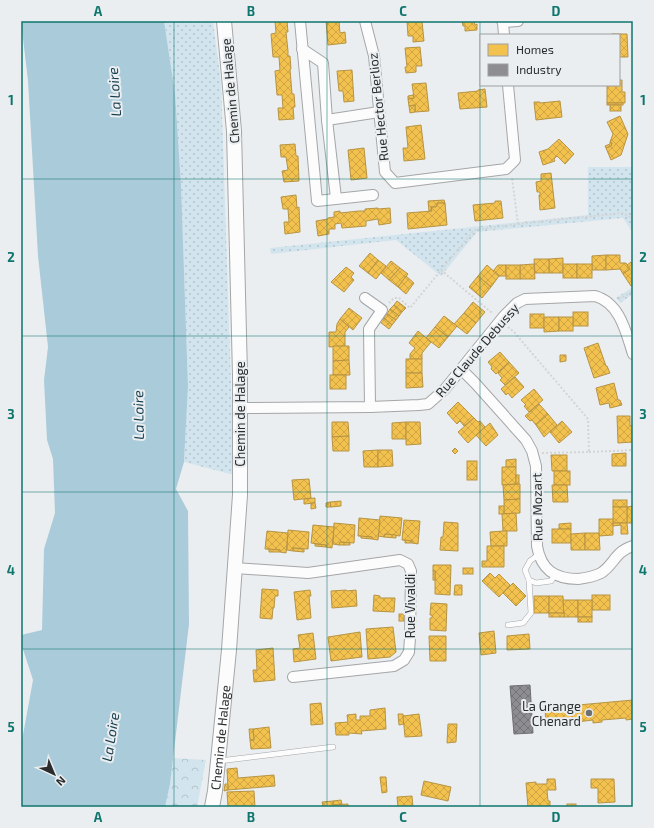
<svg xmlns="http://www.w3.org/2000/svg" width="654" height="828" font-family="'Exo 2',sans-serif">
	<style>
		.grass { fill: url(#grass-dots) }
		.forest { fill: url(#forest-crowns) }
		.water { fill: #aacbda }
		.homes { fill: url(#homes-cross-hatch); stroke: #b69444 }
		.industry { fill: url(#industry-cross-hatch); stroke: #6f7074 }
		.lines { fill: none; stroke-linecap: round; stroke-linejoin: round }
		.service-casing { stroke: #a4a6a7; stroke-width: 6 }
		.minor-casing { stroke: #a4a6a7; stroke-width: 12 }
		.secondary-casing { stroke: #a4a6a7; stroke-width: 16 }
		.path { stroke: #d4d4d5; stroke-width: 2; stroke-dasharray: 2 2; stroke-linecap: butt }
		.service { stroke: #fcfcfd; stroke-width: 5 }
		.minor { stroke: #fcfcfd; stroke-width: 10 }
		.secondary { stroke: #fcfcfd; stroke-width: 14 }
		.grid { fill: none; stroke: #0f766e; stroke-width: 1; stroke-opacity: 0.55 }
		.poi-dot { fill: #6e7071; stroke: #eaeef1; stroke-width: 1.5 }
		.labels { text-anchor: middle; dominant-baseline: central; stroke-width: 4; stroke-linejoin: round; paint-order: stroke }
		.street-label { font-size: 13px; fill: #2a2c2d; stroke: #eaeef1 }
		.poi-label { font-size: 13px; fill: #2a2c2d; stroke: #eaeef1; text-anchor: end }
		.water-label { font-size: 14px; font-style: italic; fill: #163e4e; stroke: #eaeef1 }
		.neatline { fill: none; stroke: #0f766e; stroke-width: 1.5 }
		.grid-label { font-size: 13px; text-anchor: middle; font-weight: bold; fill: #0f766e }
	</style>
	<defs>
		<pattern id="grass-dots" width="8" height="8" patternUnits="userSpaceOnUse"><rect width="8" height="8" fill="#d2e4ed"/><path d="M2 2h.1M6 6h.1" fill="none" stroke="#b4c4cc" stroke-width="1.8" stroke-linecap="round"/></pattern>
		<pattern id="forest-crowns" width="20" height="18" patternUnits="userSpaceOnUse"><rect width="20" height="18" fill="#d2e4ed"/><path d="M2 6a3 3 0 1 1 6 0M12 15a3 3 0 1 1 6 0" fill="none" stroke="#b4c4cc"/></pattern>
		<pattern id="homes-cross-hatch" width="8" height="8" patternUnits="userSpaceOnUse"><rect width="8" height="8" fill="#f2c14e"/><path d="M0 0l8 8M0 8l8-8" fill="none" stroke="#d0a644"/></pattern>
		<pattern id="industry-cross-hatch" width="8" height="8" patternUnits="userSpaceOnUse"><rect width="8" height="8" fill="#8d8d92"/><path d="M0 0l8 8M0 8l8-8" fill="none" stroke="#737378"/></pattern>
	</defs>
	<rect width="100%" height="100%" fill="#ebeef0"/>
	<g class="grass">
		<path d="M164,21h49l8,62 13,392 -50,-13 4,-76 -7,-201 -6,-92z"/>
		<path d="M588,167h45v66l-10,-15 -146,14 -36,44 -45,-36 -125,14 -1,-6 318,-33z"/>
		<path d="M633,287v7l-13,9 -4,-5z"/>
	</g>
	<path class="forest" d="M173,758l33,2 -9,47h-32l5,-23z"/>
	<path class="water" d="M21,21h143l11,72 6,92 7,201 -4,76 -8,27 12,22 1,113 -19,160 -5,23h-144v-61l12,-66 -12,-37v-8l21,-5 2,-81 11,-36 -2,-54 -6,-19 -3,-60 4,-33 -10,-91 -10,-175z"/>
	<g class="homes">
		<path d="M275,21h12l1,11h-2l2,19v5h2l1,13h-1l2,25h2l1,13h-2l1,12 -15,1 -1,-12h5l-1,-13h-5l-2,-24 5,-1 -1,-13h-6l-2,-23 5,-1z"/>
		<path d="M326,21h13l1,12 5,-1 1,11 -18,2z"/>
		<path d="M407,21h15l2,20 -11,1v-6h-5z"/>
		<path d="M462,21h12l1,4 2,-1v6l-12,1v-5h-2z"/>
		<path d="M612,34h15l1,23h-9v-22z"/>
		<path d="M420,47l2,19h-6v6l-10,1 -1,-6h2l-2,-19z"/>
		<path d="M352,70l2,31 -10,1 -1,-11h-4l-2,-20z"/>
		<path d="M619,80h3v12h3v11h-18v-18h12z"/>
		<path d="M426,83l3,28 -14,1v-7l-6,1 -1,-7 6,-1 -2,-14z"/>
		<path d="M485,89l2,18 -27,2 -2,-16 20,-2v-1z"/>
		<path d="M413,95l1,3 -6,1v-3z"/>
		<path d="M560,101l2,16 -26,3 -2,-18h6v1z"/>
		<rect x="607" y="103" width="16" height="2"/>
		<path d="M415,105v7l-5,1 -1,-7z"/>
		<rect x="610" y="105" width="11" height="6"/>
		<path d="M620,116l8,18 -7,21 -10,5 -5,-12 5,-2 1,-3 -2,-1 3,-8 -6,-12z"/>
		<path d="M421,125l4,34 -21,2 -1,-13h5l-2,-21z"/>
		<path d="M559,139l15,15 -9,10 -8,-8 -3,3 1,2 -12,4 -4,-13 9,-3z"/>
		<path d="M610,142l2,1 -1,3 -5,2 -1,-2 5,-2z"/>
		<path d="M295,144l1,12h2l1,25 -15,1 -2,-11 6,-1 -2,-13h-5l-1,-12z"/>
		<path d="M364,148l3,30 -16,2 -3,-30z"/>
		<path d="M551,173l4,35 -15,2 -1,-15h1v-3h-3l-1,-10 5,-1v-7z"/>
		<path d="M296,195l1,13 2,-1 1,25 -15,2 -1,-12h5l-1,-13h-5l-2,-12z"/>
		<path d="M444,200l1,3h-7l-2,4h-5l1,4h-3l-1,-10z"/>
		<path d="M495,201h6l2,17 -28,3 -2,-16 22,-2z"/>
		<path d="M438,203h7l2,22 -39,4 -1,-16 25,-2 -1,-4h5z"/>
		<path d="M378,208v1l12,-1 1,15 -12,2 -1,-6 -12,2v5l-24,2 -1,-5 -6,1v5h-6v5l-11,2 -2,-15 12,-2v-1l6,-1v-5l6,-1v2l19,-2h6v-2z"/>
		<path d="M370,253l8,7 -10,13 -9,-7z"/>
		<path d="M606,255v15h-14v-14z"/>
		<path d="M606,255h14v8h6l4,6 -7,5 -3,-5 -14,1z"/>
		<path d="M563,258v15h-14v-14z"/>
		<path d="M534,259h15v14h-14z"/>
		<path d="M378,260l8,6 -10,13 -8,-6z"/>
		<path d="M391,261l9,7 -11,12 -8,-7z"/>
		<path d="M631,262l2,3v20l-2,1 -8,-12 7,-5 -3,-4z"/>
		<path d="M534,264l1,15h-15v-14z"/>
		<rect x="563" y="264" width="14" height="14"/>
		<rect x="577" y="264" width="15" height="14"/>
		<path d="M487,265l12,11 -8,11 -13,-11z"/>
		<path d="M498,265h8v11h-7l-6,-5z"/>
		<rect x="506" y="265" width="14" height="14"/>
		<path d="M346,267l8,6 -3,4 3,3 -10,12 -13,-10z"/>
		<path d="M400,268l8,6 -10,13 -9,-7z"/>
		<path d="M406,276l8,7 -8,11 -8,-7z"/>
		<path d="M478,276l13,11 -9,11 -13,-11z"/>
		<path d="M397,301l9,7 -4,4 -8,-7z"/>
		<path d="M473,302l12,10 -9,11 -12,-10z"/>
		<path d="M394,305l8,7 -3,4 -9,-7z"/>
		<path d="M349,308l13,10 -9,12 -13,-11z"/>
		<path d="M390,309l9,7 -3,4 -9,-6z"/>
		<rect x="573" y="312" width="15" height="14"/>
		<path d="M464,313l12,10 -9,11 -13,-10z"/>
		<path d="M387,314l9,6 -4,5 -8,-7z"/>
		<rect x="530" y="314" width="14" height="14"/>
		<path d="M444,316l13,10 -9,11 -13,-10z"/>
		<path d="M544,317h15v14l-15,1z"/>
		<rect x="559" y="317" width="14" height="14"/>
		<path d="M384,318l8,7 -3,4 -9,-7z"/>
		<path d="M340,319l9,8 -4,5v14l-16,1v-15h7l1,-8z"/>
		<path d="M435,327l13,10 -9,11 -13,-10z"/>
		<path d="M418,331l13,11 -9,11v6h-12v-5l5,-6 -6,-5z"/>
		<path d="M598,343l8,23h1l3,7 -16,5 -10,-30z"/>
		<path d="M333,346h16v14l-16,1z"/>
		<path d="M500,352l9,10 -13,12 -5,-5 1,-2 -4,-5z"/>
		<path d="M560,355h6v6l-6,1z"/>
		<rect x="406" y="359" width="16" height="14"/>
		<path d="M349,360l1,15h-17v-14z"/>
		<path d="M509,362l10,11 -14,12 -5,-5 2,-2 -4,-5z"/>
		<path d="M406,373h16l1,14 -17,1z"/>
		<rect x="330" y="375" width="16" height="14"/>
		<path d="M515,377l9,10 -12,11 -4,-5 -2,2 -5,-6z"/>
		<path d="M614,383l4,17h2l2,5 -12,3 -1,-5 -9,2 -4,-17z"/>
		<path d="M534,389l9,11 -14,12 -5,-6 2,-1 -5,-5z"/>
		<path d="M458,402l16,16 -10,8 -4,-5 -3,3 -10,-11z"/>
		<path d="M539,404l9,10 -12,11 -4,-5 -2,1 -5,-5z"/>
		<path d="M548,414l9,11 -13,12 -8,-12z"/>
		<path d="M617,416h13v10l3,-1v17l-15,1z"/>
		<path d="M474,418l4,4 2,-1 5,6 -17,16 -10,-11z"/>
		<path d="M562,421l10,11 -13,11 -9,-11z"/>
		<path d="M332,422h16l1,14 -17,1z"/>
		<path d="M406,422v17h-14v-16z"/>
		<path d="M406,422h14l1,22 -15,1z"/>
		<path d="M490,423l8,12 -12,11 -10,-11z"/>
		<path d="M349,436v15h-16l-1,-14z"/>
		<path d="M455,448l3,3 -3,3 -3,-3z"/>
		<path d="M378,450v17h-14l-1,-16z"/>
		<path d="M378,450h14l1,16 -15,1z"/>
		<path d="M626,453v13h-14v-12z"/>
		<path d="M551,455h16v16h-15z"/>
		<path d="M516,459v8h-10v-7z"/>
		<rect x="467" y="461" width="10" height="19"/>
		<path d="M502,467h14v17l-14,1z"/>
		<rect x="554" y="471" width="16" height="14"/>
		<rect x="516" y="475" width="3" height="9"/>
		<path d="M309,479l2,19 -17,2 -2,-20z"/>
		<path d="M520,484v15l-16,1 -1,-15z"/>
		<path d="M552,485h15l1,17h-15z"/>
		<path d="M315,498v5l-11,1v-5z"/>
		<path d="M520,499v14l-16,1v-14z"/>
		<rect x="613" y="500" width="14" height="7"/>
		<path d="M341,501v5l-10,1 -1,-5z"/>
		<path d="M330,502l1,5h-5v-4z"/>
		<path d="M311,503h4l1,5 -5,1z"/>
		<rect x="499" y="506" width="5" height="8"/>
		<path d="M633,506v17h-6v-16z"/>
		<rect x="613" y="507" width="14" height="16"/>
		<path d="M516,513l1,18h-14l-1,-17z"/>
		<path d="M380,516l22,2 -2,18 -15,-2 -1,3 -6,-1z"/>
		<path d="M359,518l21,2 -2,20 -6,-1v-2l-14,-1z"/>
		<path d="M599,519h14v16l-14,1z"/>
		<path d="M404,520l16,1 -2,23 -6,-1v-2l-10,-1z"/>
		<path d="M444,522l14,1v28l-18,-1 1,-13h2z"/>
		<path d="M334,523l21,2 -1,18 -14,-1 -1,3 -6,-1z"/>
		<path d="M571,523v6h-12v-5z"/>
		<path d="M613,523h14l1,11h-7v-9l-8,1z"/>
		<path d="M313,525l21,2 -2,21 -6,-1v-2l-15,-2z"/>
		<rect x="552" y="529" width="19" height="14"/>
		<path d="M288,530l21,2 -1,17 -15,-1v3l-6,-1z"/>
		<path d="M267,531l21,2 -2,20 -6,-1v-2l-15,-1z"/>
		<path d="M503,531h4v15h-16l-1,-14z"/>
		<path d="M585,533v17h-14v-16z"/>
		<path d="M585,533h14l1,17h-15z"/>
		<path d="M385,534l11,1v3l-12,-1z"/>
		<path d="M361,536l11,1v2l-11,-1z"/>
		<path d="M405,540l7,1v2h-7z"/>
		<path d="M340,542l10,1v2h-11z"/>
		<path d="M315,544l11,1v2l-11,-1z"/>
		<path d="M487,546h17v21h-22v-6h5z"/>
		<path d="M293,548l11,1v3l-11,-1z"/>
		<path d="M269,549l11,1v2h-11z"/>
		<path d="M433,565h18l-1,30 -15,-1v-23h-2z"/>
		<rect x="463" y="568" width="10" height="6"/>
		<rect x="433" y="571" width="2" height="9"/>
		<path d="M490,573l5,5 4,-4 11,11 -11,12 -17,-16z"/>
		<path d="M513,583l13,13 -10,10 -13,-13z"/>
		<path d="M455,585h7v10h-8z"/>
		<path d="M262,589l16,1v6h-3l-1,12h-1l-1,11 -12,-1z"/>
		<path d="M310,590l1,6h-2l2,22 -14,2 -3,-28z"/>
		<path d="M346,590l1,1 9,-1 1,16 -25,2 -1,-17z"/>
		<path d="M374,595l6,1v2h15l-1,14 -21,-1z"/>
		<rect x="592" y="595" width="18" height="15"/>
		<rect x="534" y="596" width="15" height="17"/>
		<path d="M549,596h14l1,17h-15z"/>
		<path d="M563,600h15v17h-14z"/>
		<rect x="578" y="600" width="14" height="17"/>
		<path d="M431,603l16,1 -1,27 -16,-1v-12h2v-3h-2z"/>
		<rect x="549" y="613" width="15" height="4"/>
		<rect x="399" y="614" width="5" height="7"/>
		<rect x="578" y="617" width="14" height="5"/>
		<path d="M393,627l3,25 -6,5 -22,2 -2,-30z"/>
		<path d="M494,631l2,22 -15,2 -2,-22z"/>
		<path d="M360,632l2,25 -31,4 -3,-24z"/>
		<path d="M313,633l3,26 -22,3 -1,-13 7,-1 -2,-13z"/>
		<path d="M529,634l1,15 -23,1v-14z"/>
		<path d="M429,636h17v25h-16z"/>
		<path d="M273,648l2,32 -21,2 -1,-12h4l-1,-20z"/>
		<path d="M633,700v19l-7,1v-2l-24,2v2l-9,1v-3l-25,3v2l-9,1v-2l-13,1 -1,-17z"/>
		<path d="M321,703l2,21 -12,1 -1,-21z"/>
		<path d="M385,708l1,21 -25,2 1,3 -13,-1v2h-13l-1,-12 13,-1 -1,-7 9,-1v6h4v-4h10v-6z"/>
		<path d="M398,714h5l1,10 -5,1z"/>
		<path d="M419,714l3,22 -17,1 -2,-21z"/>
		<path d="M448,724h9l-1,18 -9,1z"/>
		<path d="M269,727l2,21 -20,1 -1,-9h4l-1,-11z"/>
		<path d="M249,729h4l1,11h-4z"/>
		<path d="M237,768l1,10 36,-3 1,11 -47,4 -1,-21z"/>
		<path d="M380,777h6l1,15 -5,1z"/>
		<path d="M547,779h8l1,11h-9l1,11h2v6h-22l-2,-24 10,-1v2h11z"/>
		<path d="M591,779h23l1,23 -17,1v-15h-7z"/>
		<path d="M424,781l27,6 -3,14 -27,-6z"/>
		<path d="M225,784h3v6l-4,1z"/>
		<path d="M254,791l1,16h-27l-1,-15z"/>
		<path d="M412,796l1,11h-15l-1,-10z"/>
		<path d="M341,800l1,4 -9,1v-4z"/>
		<path d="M333,801v4l15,-1v3h-25l-1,-5z"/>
		<rect x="567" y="804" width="9" height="3"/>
	</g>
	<path class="industry" d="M530,685l3,48 -19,1 -4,-48z"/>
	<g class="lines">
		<g class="service-casing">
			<g id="service">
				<path d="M538,555l-8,6 -5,9 4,10 7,3 15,-2 4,-6"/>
				<path d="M508,625l15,-2 8,-10 -2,-33"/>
				<path d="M219,761l114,-14"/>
			</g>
		</g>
		<g class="minor-casing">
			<g id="minor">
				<path d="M300,21l17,180 56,-6"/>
				<path d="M365,21l9,35 11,116 10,11 111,-14 9,-9 -7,-75"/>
				<path d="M502,21l1,1 15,-1"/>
				<path d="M503,22l1,13"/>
				<path d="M302,49l21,14 4,57 9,78"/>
				<path d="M327,120l52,-8"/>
				<path d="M365,298l17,12 -13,19 1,78"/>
				<path d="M461,369l14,14 51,57 6,11 4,15 1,80c4,24 18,33 41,33 8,-1 15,-2 23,-6 14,-9 13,-21 32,-27"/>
				<path d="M240,408l130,-1 49,-2 9,-1 17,-15 59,-73 13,-13 8,-4 70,-3c25,7 31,36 38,58"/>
				<path d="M235,568l73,5 92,-13 8,4 3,7 -1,67 -1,14 -5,8 -10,6 -101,11"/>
			</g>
		</g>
		<g class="secondary-casing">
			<g id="secondary">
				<path id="s1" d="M212,807l3,-16 14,-141 11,-155v-120l-6,-244 -10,-110"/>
			</g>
		</g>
		<g class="path">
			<path d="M518,224l105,-11 10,6"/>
			<path d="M441,270l51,43"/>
			<path d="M619,299l14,-8"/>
			<path d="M389,303l5,-5h5l11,10 64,-78 44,-6 -6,-46"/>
			<path d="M508,327l6,5 74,87 1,33 -47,1"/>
			<path d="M589,452l44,-2"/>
		</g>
		<use href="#service" class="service"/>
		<use href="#minor" class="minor"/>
		<use href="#secondary" class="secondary"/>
	</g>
	<path class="grid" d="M174,21v786M327,21v786M480,21v786M21,179h612M21,336h612M21,492h612M21,649h612"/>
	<circle class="poi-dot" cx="589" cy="713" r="4"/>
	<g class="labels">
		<g class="street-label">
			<text transform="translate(230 91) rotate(-95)">Chemin de Halage</text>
			<text transform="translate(378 107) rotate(-96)">Rue Hector Berlioz</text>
			<text transform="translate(477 350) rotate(-49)">Rue Claude Debussy</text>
			<text transform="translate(240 414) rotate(-90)">Chemin de Halage</text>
			<text transform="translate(537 507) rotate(-91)">Rue Mozart</text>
			<text transform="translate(410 606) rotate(-90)">Rue Vivaldi</text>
			<text stroke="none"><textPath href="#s1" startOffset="70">Chemin de Halage</textPath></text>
		</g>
		<g class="poi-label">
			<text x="581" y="706">La Grange<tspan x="581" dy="15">Chenard</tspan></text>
		</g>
		<g class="water-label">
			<text transform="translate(114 92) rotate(-94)">La Loire</text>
			<text transform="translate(138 415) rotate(-91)">La Loire</text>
			<text transform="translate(110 737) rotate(-81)">La Loire</text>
		</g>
	</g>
	<rect width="654" height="828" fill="none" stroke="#eaeef1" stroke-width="44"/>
	<rect x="480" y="34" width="140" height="52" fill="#eaeef1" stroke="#9da0a3"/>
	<rect x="488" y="44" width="20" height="12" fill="#f2c14e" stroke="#9da0a3"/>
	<text x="516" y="54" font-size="12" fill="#2a2c2d">Homes</text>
	<rect x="488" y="64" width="20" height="12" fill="#8d8d92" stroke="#9da0a3"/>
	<text x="516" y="74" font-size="12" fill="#2a2c2d">Industry</text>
	<g transform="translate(54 774) rotate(136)" stroke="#eaeef1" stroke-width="3" paint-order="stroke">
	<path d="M0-3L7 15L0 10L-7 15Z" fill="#2a2c2d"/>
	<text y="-6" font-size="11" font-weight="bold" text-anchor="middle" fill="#2a2c2d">N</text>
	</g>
	<rect x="22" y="22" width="610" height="784" class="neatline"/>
	<g class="grid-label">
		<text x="98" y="16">A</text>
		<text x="251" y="16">B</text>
		<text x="403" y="16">C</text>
		<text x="556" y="16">D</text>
		<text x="11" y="105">1</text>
		<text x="643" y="105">1</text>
		<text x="11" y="262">2</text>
		<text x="643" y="262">2</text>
		<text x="11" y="419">3</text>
		<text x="643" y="419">3</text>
		<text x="11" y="575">4</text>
		<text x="643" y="575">4</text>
		<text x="11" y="732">5</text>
		<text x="643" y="732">5</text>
		<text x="98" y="822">A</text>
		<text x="251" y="822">B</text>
		<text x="403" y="822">C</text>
		<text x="556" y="822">D</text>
	</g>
</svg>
